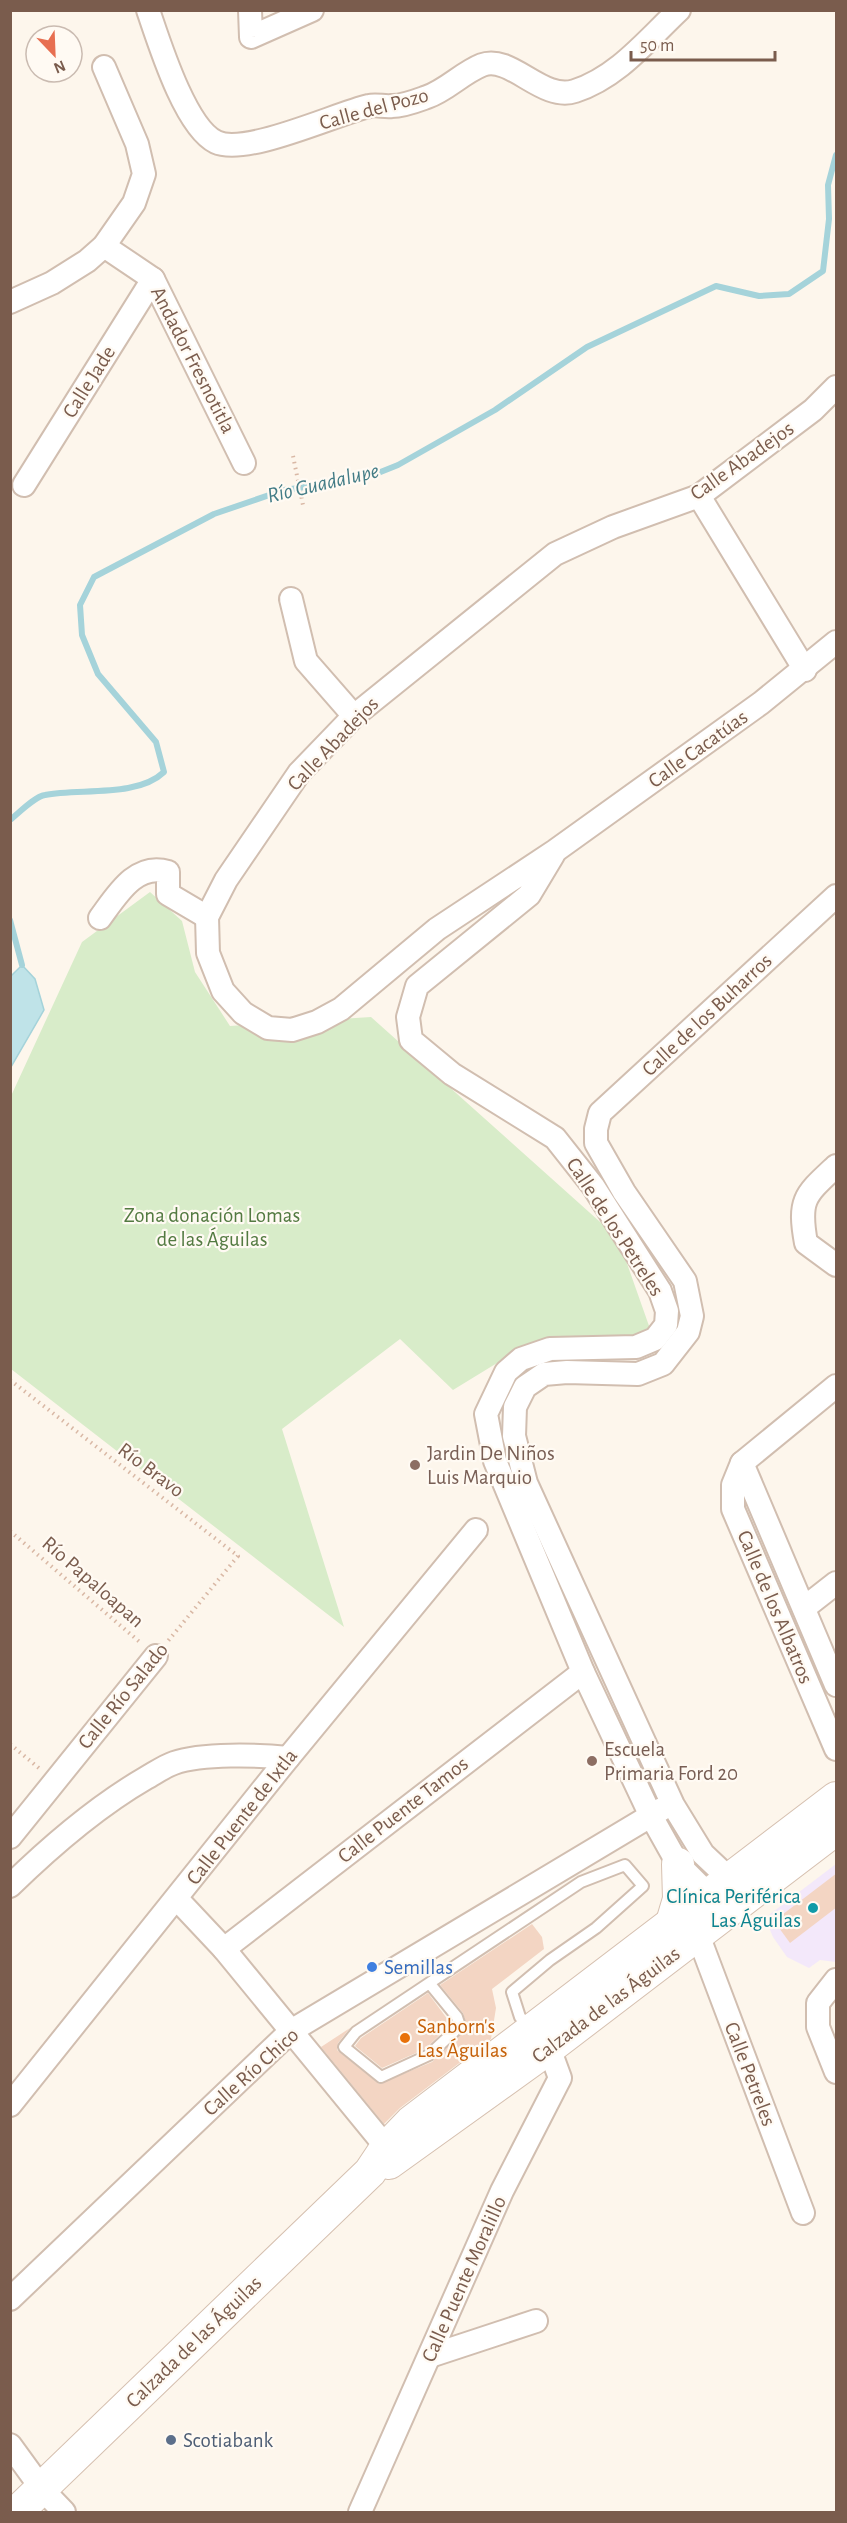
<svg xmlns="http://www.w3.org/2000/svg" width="847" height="2523" font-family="'Alegreya Sans',sans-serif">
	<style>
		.education { fill: #f3e8fa }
		.green { fill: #d8ecc9 }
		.water { fill: #bfe3e8; stroke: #a5d3da; stroke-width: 1.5 }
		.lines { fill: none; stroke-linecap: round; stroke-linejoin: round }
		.stream { stroke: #a5d3da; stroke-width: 6 }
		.building { fill: #f3d5c3 }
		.service-casing { stroke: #d1beb0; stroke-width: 14 }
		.minor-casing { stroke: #d1beb0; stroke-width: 26 }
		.secondary-casing { stroke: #d6c0b0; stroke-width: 34 }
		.path { stroke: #d9b8a5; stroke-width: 4; stroke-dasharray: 1.5 4.5; stroke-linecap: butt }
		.service { stroke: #fff; stroke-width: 10 }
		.minor { stroke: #fff; stroke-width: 22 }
		.secondary { stroke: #fff; stroke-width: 32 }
		.education-dot { fill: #8d6e63; stroke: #fffaf3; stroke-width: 2 }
		.culture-dot { fill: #0f9aa8; stroke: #fffaf3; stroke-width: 2 }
		.shop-dot { fill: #3f7fe0; stroke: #fffaf3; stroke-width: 2 }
		.food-dot { fill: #e8710a; stroke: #fffaf3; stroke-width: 2 }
		.service-dot { fill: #5c6f8a; stroke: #fffaf3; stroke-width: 2 }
		.labels { text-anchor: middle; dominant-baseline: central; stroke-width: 4.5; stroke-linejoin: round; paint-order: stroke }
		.street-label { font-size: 21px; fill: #7a5c4d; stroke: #fffaf3 }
		.park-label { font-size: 21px; fill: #537a41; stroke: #fffaf3 }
		.education-label { font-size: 21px; fill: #785e54; stroke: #fffaf3; text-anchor: start }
		.culture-label { font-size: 21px; fill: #0d838f; stroke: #fffaf3; text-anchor: end }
		.shop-label { font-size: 21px; fill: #366cbe; stroke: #fffaf3; text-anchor: start }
		.food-label { font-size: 21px; fill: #c56008; stroke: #fffaf3; text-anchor: start }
		.service-label { font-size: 21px; fill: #4e5e75; stroke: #fffaf3; text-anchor: start }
		.water-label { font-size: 22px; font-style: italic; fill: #437c86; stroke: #fffaf3 }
	</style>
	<rect width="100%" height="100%" fill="#fdf6ec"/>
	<path class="education" d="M836,1864v98l-16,-2 -11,8 -22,-11 -14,-20 -8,-19z"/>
	<path class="green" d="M150,892l32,29 13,51 35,54 141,-9 247,221 36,102 -152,20 -49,30 -53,-51 -118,90 62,198 -333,-258v-273l71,-154z"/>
	<path class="water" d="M22,965l13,14 9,31 -33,57v-91z"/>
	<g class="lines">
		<g class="stream">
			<path d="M10,820c10,-8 24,-23 35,-25 34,-7 92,3 119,-23l-8,-30 -58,-68 -16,-39 -2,-30 14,-28 120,-63 70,-24 57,-8 37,-9 20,-8 97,-55 92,-63 129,-61 43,10 30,-2 34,-23 6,-52 -1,-34 8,-30"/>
			<path d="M10,920l12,45"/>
		</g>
	</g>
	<g class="building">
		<path d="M837,1873v34l-47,36 -16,-22z"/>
		<path d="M532,1924l10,13 2,12 -52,40 4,19 -5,31 -91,69 -16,16 -63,-77 29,-19 -12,15 -1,7 42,34 53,-22 35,-35 -4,-14 -23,-28z"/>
		<path d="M428,1993l23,31 -26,25 -43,19 -27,-22 6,-8z"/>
	</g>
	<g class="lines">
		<g class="service-casing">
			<path id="service" d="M430,1984l27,33 3,9 -31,29 -48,22 -37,-30 12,-15 225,-150 44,-17 18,21 -47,42 -46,32 -38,32 8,25 11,10"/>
		</g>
		<g class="minor-casing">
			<g id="minor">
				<path d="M148,10c11,32 37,117 68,132 30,14 119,-28 153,-36 7,-2 15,1 23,0 12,0 24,-5 35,-9 20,-7 35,-24 55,-32 29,-11 60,37 93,26 43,-14 72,-51 104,-81"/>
				<path d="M250,10l1,27 61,-27"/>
				<path d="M104,246l49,33 91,184"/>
				<path d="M10,302l42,-19 35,-22 17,-15 30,-43 10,-29 -7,-30 -33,-77"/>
				<path d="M836,387l-23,23 -114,86 -86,31 -58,27 -201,162 -55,57 -73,107 -19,37 1,36 15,38 20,22 25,15 24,2 25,-8 24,-13 96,-80 118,-78 206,-148 75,-61"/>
				<path d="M24,485l129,-206"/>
				<path d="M699,496l106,174"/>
				<path d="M291,599l15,62 48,55"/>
				<path d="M553,855l-24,40 -112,91 -9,31 3,23 41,34 103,64 38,48 67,105 7,20 -1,14 -11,14 -19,8 -86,2 -29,10 -15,13 -20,42 9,47 88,211 67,142 28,50 32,32 8,12"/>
				<path d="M100,918c17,-23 36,-56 68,-46v22l39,23"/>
				<path d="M836,1166c-31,29 -38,33 -30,77l30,22"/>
				<path d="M836,1386l-94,77 -9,22v24l103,240"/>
				<path d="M742,1463l94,222"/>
				<path d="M804,1608l32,-25"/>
				<path d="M10,1837l146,-181"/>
				<path d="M10,1886c42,-41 86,-79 136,-108 9,-5 19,-12 28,-15 28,-10 85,-8 114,-5"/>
				<path d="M739,1888l-36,-34 -30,-49 -147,-322 -12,-47 1,-29 10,-20 19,-13 23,-2 71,2 25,-10 25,-32 4,-16 -7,-35 -61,-89 -28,-49v-14l4,-16 236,-217"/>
				<path d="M177,1899l47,50 172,210"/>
				<path d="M698,1935l105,278"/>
				<path d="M224,1949l359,-277"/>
				<path d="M836,1980l-18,23v24l18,45"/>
				<path d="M10,2105l278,-347 188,-228"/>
				<path d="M10,2299l281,-268 371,-222"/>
				<path d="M430,2356l106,-35"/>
				<path d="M10,2445l32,44 22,23"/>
				<path d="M360,2512l142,-321 58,-113 -11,-30"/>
			</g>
		</g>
		<g class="secondary-casing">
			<g id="secondary">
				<path d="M671,1926l8,-27 -1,-35"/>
				<path d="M389,2163l160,-115 287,-219"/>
				<path d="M17,2512l353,-340 16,-24 25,-26 425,-324"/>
			</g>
		</g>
		<g class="path">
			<path d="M293,456l10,49"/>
			<path d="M10,1380l228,176 -70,85"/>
			<path d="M10,1531l132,113"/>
			<path d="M10,1744l30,25"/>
		</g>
		<use href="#service" class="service"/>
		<use href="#minor" class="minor"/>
		<use href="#secondary" class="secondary"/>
	</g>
	<g class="education-dot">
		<circle cx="415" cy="1465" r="6"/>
		<circle cx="592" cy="1761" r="6"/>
	</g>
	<circle class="culture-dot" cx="813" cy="1908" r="6"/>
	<circle class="shop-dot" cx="372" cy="1967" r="6"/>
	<circle class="food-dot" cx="405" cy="2038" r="6"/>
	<circle class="service-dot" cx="171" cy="2440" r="6"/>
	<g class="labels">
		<g class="street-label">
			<text transform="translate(374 109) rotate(-15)">Calle del Pozo</text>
			<text transform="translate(193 360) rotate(63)">Andador Fresnotitla</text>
			<text transform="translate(89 382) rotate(-58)">Calle Jade</text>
			<text transform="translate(742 461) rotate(-35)">Calle Abadejos</text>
			<text transform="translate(333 744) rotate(-46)">Calle Abadejos</text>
			<text transform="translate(698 749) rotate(-36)">Calle Cacatúas</text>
			<text transform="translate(707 1015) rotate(-43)">Calle de los Buharros</text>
			<text transform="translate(615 1227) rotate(57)">Calle de los Petreles</text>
			<text transform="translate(151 1470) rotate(37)">Río Bravo</text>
			<text transform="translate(93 1582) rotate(41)">Río Papaloapan</text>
			<text transform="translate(775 1607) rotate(67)">Calle de los Albatros</text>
			<text transform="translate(123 1696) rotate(-51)">Calle Río Salado</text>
			<text transform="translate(403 1810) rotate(-38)">Calle Puente Tamos</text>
			<text transform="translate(242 1817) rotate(-52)">Calle Puente de Ixtla</text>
			<text transform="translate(606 2005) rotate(-37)">Calzada de las Águilas</text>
			<text transform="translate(251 2072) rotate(-42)">Calle Río Chico</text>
			<text transform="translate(750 2074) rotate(69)">Calle Petreles</text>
			<text transform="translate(464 2279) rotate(-66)">Calle Puente Moralillo</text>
			<text transform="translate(194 2342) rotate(-44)">Calzada de las Águilas</text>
		</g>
		<g class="park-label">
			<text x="212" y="1215">Zona donación Lomas<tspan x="212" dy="24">de las Águilas</tspan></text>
		</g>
		<g class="education-label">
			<text x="427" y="1453">Jardin De Niños<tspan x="427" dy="24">Luis Marquio</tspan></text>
			<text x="604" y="1749">Escuela<tspan x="604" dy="24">Primaria Ford 20</tspan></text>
		</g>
		<g class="culture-label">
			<text x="801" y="1896">Clínica Periférica<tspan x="801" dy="24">Las Águilas</tspan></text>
		</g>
		<g class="shop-label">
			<text x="384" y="1967">Semillas</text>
		</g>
		<g class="food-label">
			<text x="417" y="2026">Sanborn's<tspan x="417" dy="24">Las Águilas</tspan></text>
		</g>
		<g class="service-label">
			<text x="183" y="2440">Scotiabank</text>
		</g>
		<g class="water-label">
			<text transform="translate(323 483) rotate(-13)">Río Guadalupe</text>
		</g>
	</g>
	<rect width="847" height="2523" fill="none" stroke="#7a5c4d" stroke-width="24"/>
	<g transform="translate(54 54) rotate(157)"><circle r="28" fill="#fffaf3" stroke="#cabbb1" stroke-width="1.5"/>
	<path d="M0-4.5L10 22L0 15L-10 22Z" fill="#e76f51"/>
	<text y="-9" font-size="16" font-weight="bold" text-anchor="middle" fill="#7a5c4d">N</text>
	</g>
	<path d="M631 51v9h144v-9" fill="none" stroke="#7a5c4d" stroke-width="3"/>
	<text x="640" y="51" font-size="18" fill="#7a5c4d" stroke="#fffaf3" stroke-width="4.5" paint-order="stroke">50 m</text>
</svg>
